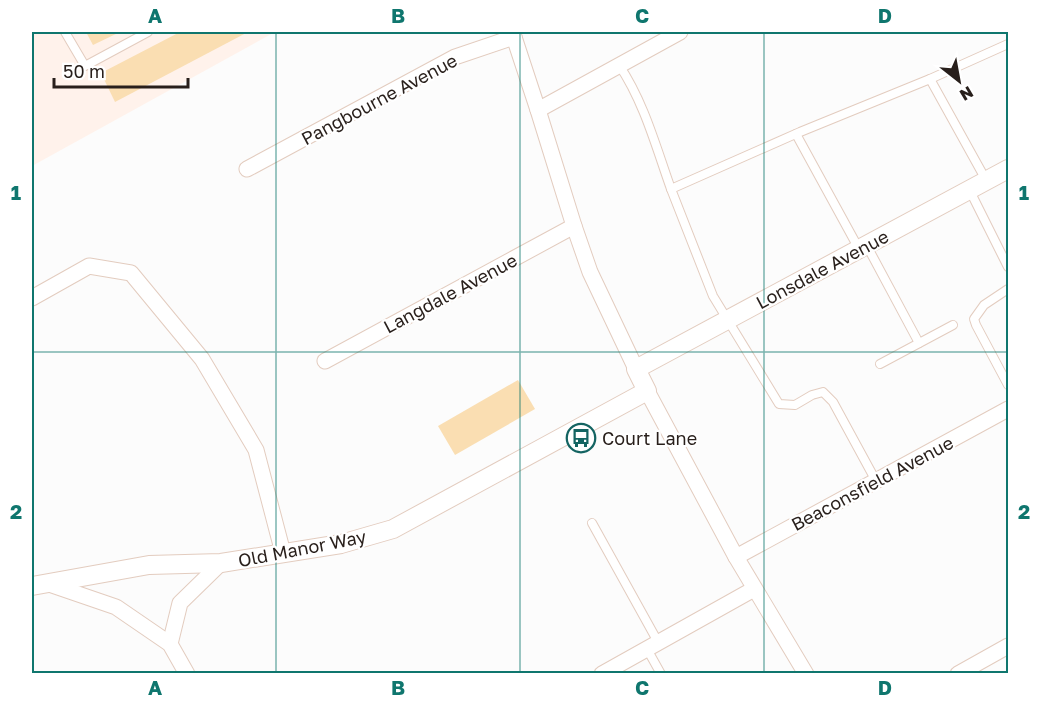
<svg xmlns="http://www.w3.org/2000/svg" width="1040" height="705" font-family="'Golos Text',sans-serif">
	<style>
		.built { fill: #fff2eb }
		.building { fill: #fadeb2 }
		.lines { fill: none; stroke-linecap: round; stroke-linejoin: round }
		.service-casing { stroke: #e3ccbf; stroke-width: 10 }
		.minor-casing { stroke: #e3ccbf; stroke-width: 17 }
		.tertiary-casing { stroke: #e3ccbf; stroke-width: 20 }
		.service { stroke: #fff; stroke-width: 8 }
		.minor { stroke: #fff; stroke-width: 15 }
		.tertiary { stroke: #fff; stroke-width: 18 }
		.grid { fill: none; stroke: #0f766e; stroke-width: 1.5; stroke-opacity: 0.55 }
		.labels { text-anchor: middle; dominant-baseline: central; stroke-width: 4.5; stroke-linejoin: round; paint-order: stroke }
		.street-label { font-size: 18px; fill: #281f1b; stroke: #fff }
		.poi-label { font-size: 18px; fill: #281f1b; stroke: #fff; text-anchor: start }
		.neatline { fill: none; stroke: #0f766e; stroke-width: 2 }
		.grid-label { font-size: 20px; text-anchor: middle; font-weight: bold; fill: #0f766e }
	</style>
	<rect width="100%" height="100%" fill="#fcfcfc"/>
	<path class="built" d="M32,32h243l-243,134z"/>
	<g class="building">
		<path d="M86,32h34l-27,13z"/>
		<path d="M180,32h68l-133,70 -14,-29z"/>
		<path d="M518,380l17,29 -80,46 -17,-29z"/>
	</g>
	<g class="lines">
		<g class="service-casing">
			<g id="service">
				<path d="M65,32l20,34 63,-34"/>
				<path d="M619,65c25,37 37,82 52,124"/>
				<path d="M930,79l56,101"/>
				<path d="M796,134l63,115"/>
				<path d="M970,191l38,76"/>
				<path d="M867,246l52,97"/>
				<path d="M1008,289l-24,16 -10,14 2,6 32,60"/>
				<path d="M880,364l73,-39"/>
				<path d="M876,481l-43,-79 -10,-10 -11,3 -17,10 -16,-1 -66,-108 -42,-107 129,-57 130,-53 78,-35"/>
				<path d="M592,523l66,119"/>
				<path d="M647,649l14,25"/>
			</g>
		</g>
		<g class="minor-casing">
			<g id="minor">
				<path d="M511,32l3,5 24,73 36,116 16,46 46,97"/>
				<path d="M538,110l142,-78"/>
				<path d="M247,169l208,-112 59,-20"/>
				<path d="M32,298l57,-32 42,7 71,86 54,91 27,103"/>
				<path d="M325,361l249,-135"/>
				<path d="M647,391l89,166 70,117"/>
				<path d="M736,557l272,-148"/>
				<path d="M46,583l70,24 54,37 17,30"/>
				<path d="M170,644l10,-41 41,-40"/>
				<path d="M602,674l152,-85"/>
				<path d="M958,674l50,-28"/>
			</g>
		</g>
		<g class="tertiary-casing">
			<path id="tertiary" d="M32,586l117,-21 72,-2 120,-19 52,-15 254,-138 -11,-22 372,-200"/>
		</g>
		<use href="#service" class="service"/>
		<use href="#minor" class="minor"/>
		<use href="#tertiary" class="tertiary"/>
	</g>
	<path class="grid" d="M276,32v642M520,32v642M764,32v642M32,352h976"/>
	<defs>
		<g id="bus-ring" transform="scale(1.5)"><circle r="9.5" fill="#fff" stroke="#146462" stroke-width="1.5"/><path d="M-5-6H5V4H4V6H2V4H-2V6H-4V4H-5ZM-3.5-4V0h7V-4ZM-3.5 1.2v1.5H-2V1.2ZM2 1.2v1.5H3.5V1.2Z" fill="#146462"/></g>
	</defs>
	<g fill-rule="evenodd">
		<use href="#bus-ring" x="581" y="438"/>
	</g>
	<g class="labels">
		<g class="street-label">
			<text transform="translate(379 99) rotate(-28)">Pangbourne Avenue</text>
			<text transform="translate(822 269) rotate(-28)">Lonsdale Avenue</text>
			<text transform="translate(450 293) rotate(-28)">Langdale Avenue</text>
			<text transform="translate(872 483) rotate(-28)">Beaconsfield Avenue</text>
			<text transform="translate(302 548) rotate(-11)">Old Manor Way</text>
		</g>
		<g class="poi-label">
			<text x="602" y="438">Court Lane</text>
		</g>
	</g>
	<rect width="1040" height="705" fill="none" stroke="#ffffff" stroke-width="66"/>
	<g transform="translate(959 81) rotate(149)" stroke="#ffffff" stroke-width="4.5" paint-order="stroke">
	<path d="M0-4.5L10 22L0 15L-10 22Z" fill="#281f1b"/>
	<text y="-9" font-size="16" font-weight="bold" text-anchor="middle" fill="#281f1b">N</text>
	</g>
	<path d="M54 78v9h134v-9" fill="none" stroke="#281f1b" stroke-width="3"/>
	<text x="63" y="78" font-size="18" fill="#281f1b" stroke="#ffffff" stroke-width="4.5" paint-order="stroke">50 m</text>
	<rect x="33" y="33" width="974" height="639" class="neatline"/>
	<g class="grid-label">
		<text x="155" y="23">A</text>
		<text x="398" y="23">B</text>
		<text x="642" y="23">C</text>
		<text x="885" y="23">D</text>
		<text x="16" y="200">1</text>
		<text x="1024" y="200">1</text>
		<text x="16" y="519">2</text>
		<text x="1024" y="519">2</text>
		<text x="155" y="695">A</text>
		<text x="398" y="695">B</text>
		<text x="642" y="695">C</text>
		<text x="885" y="695">D</text>
	</g>
</svg>
